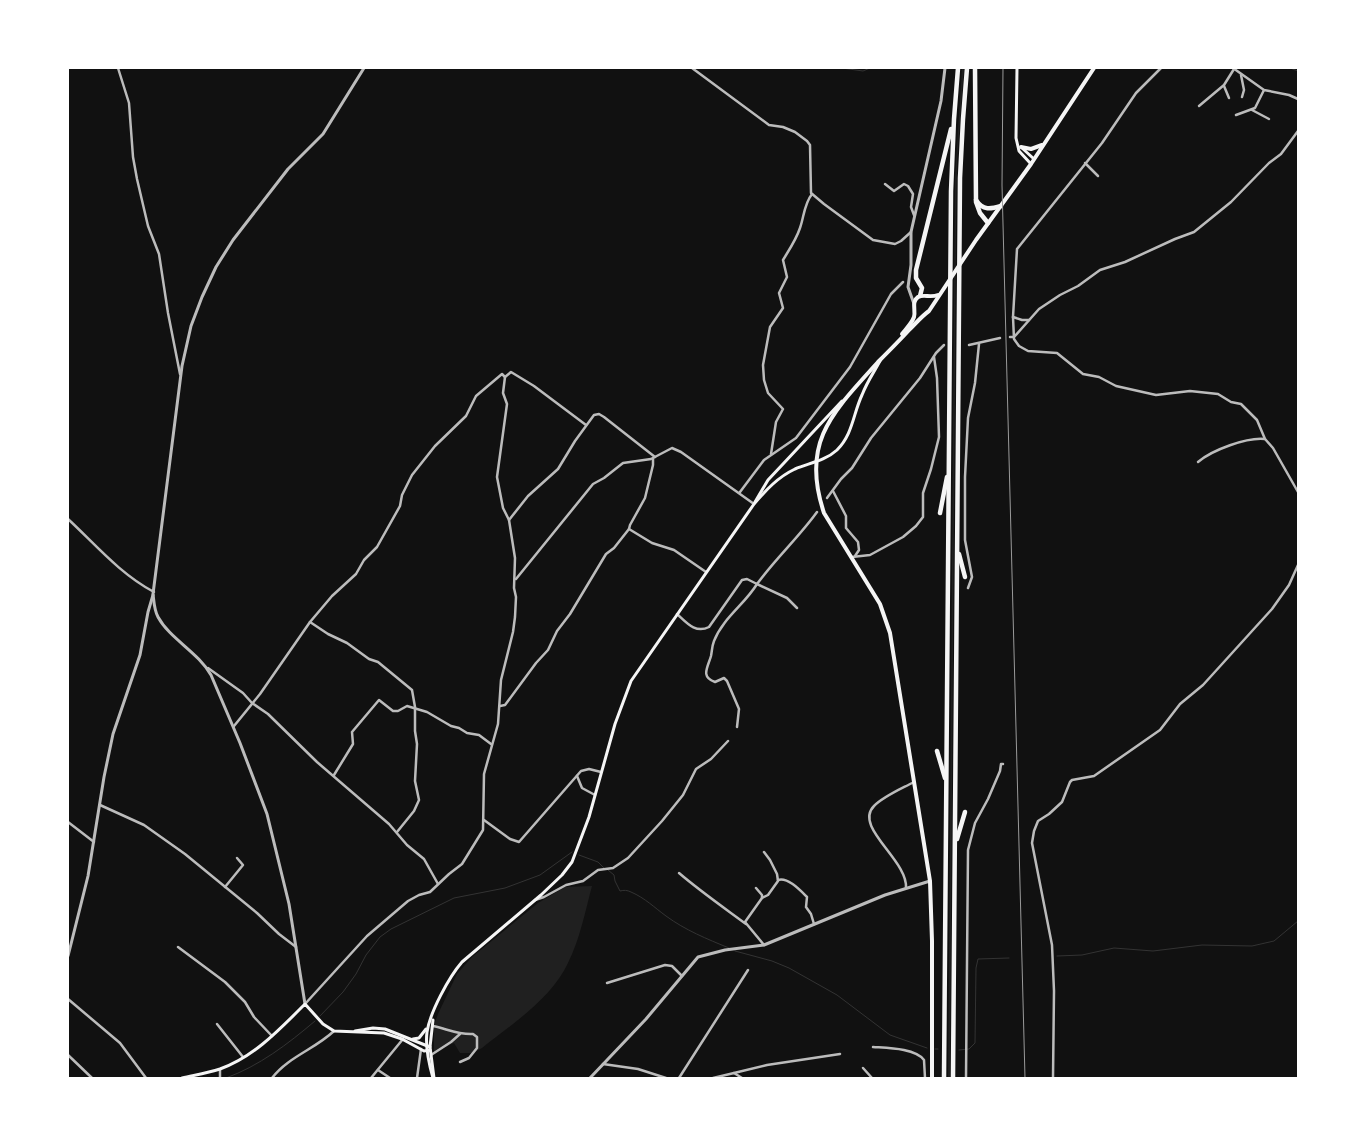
<svg xmlns="http://www.w3.org/2000/svg" width="1366" height="1146" font-family="'Noto Sans',sans-serif">
	<style>
		.green { fill: #202020 }
		.lines { fill: none; stroke-linecap: round; stroke-linejoin: round }
		.stream { stroke: #333; stroke-width: 1 }
		.minor { stroke: #bcbcbc; stroke-width: 2.5 }
		.tertiary { stroke: #bcbcbc; stroke-width: 3 }
		.secondary { stroke: #f5f5f5; stroke-width: 3 }
		.primary { stroke: #f5f5f5; stroke-width: 4 }
		.motorway { stroke: #f5f5f5; stroke-width: 4.5 }
		.rail { stroke: #9a9a9a; stroke-width: 1 }
	</style>
	<rect width="100%" height="100%" fill="#111"/>
	<g class="green">
		<path d="M962,68h2l-7,93 -1,70 -6,847h-2l7,-900z"/>
		<path d="M592,886c-7,26 -12,53 -24,77 -17,36 -56,61 -86,85l-10,5h-12l-6,-10 -20,9v-27l4,-11 19,-40 15,-17 66,-54 27,-16z"/>
	</g>
	<g class="lines">
		<g class="stream">
			<path d="M842,68l21,3 7,-3"/>
			<path d="M1290,68l8,3"/>
			<path d="M579,855l19,7 6,6"/>
			<path d="M608,870l6,5 1,6 5,10c4,-1 7,-1 11,1 14,6 24,16 35,24 19,14 41,23 63,32"/>
			<path d="M735,951l37,10 17,7 48,27 53,40 37,13"/>
			<path d="M1057,956l25,-1 32,-7 39,3 49,-6 50,1 22,-5 24,-20"/>
			<path d="M320,1016l23,-24 13,-18 10,-19 14,-18 11,-8 63,-31 51,-10 35,-13 32,-23"/>
			<path d="M935,1049h3"/>
			<path d="M959,1050l10,-1 6,-6 1,-75 2,-9 31,-1"/>
			<path d="M226,1078c33,-12 62,-34 89,-57"/>
		</g>
		<g class="minor">
			<path d="M118,68l11,35 4,54 4,22 11,47 11,28 9,59 12,61"/>
			<path d="M692,68l77,57 14,2 12,5 12,9 3,4 1,48 13,11 49,36 22,4 6,-3 10,-9"/>
			<path d="M1161,68l-25,25 -34,50 -85,106 -4,68 1,22 5,7 9,5 29,2 26,21 16,3 17,9 40,9 34,-4 28,3 13,8 10,2 16,16 8,19 8,9 25,44"/>
			<path d="M1233,68l31,22 25,5 9,4"/>
			<path d="M1241,75l3,15 -2,7"/>
			<path d="M1224,86l5,12"/>
			<path d="M1199,106l25,-21 10,-16"/>
			<path d="M1252,110l17,9"/>
			<path d="M1236,115l19,-7 9,-18"/>
			<path d="M1085,163l13,13"/>
			<path d="M885,184l9,7 10,-7 4,2 5,8 -2,13 3,8"/>
			<path d="M1013,317l9,3h7"/>
			<path d="M1010,337h4l25,-28 21,-14 18,-9 22,-16 25,-8 50,-23 19,-7 37,-30 38,-39 12,-9 17,-23"/>
			<path d="M969,345l31,-7"/>
			<path d="M771,454l5,-32 7,-13 -15,-16 -4,-13 -1,-15 7,-38 13,-19 -4,-15 8,-16 -4,-17c6,-10 13,-20 17,-32 4,-11 4,-24 12,-34"/>
			<path d="M653,458v7l-8,33 -15,27 -1,4 23,14 22,7 32,22"/>
			<path d="M1198,462c14,-12 49,-25 67,-23"/>
			<path d="M833,491l13,25v12l12,14 1,8 -4,6"/>
			<path d="M740,492l24,-32 32,-22 54,-71 41,-73 12,-12"/>
			<path d="M827,498l14,-19 11,-11 19,-30 49,-60 16,-25 8,-8"/>
			<path d="M68,519c27,25 52,55 86,73"/>
			<path d="M509,520l19,-24 30,-27 17,-28 19,-26 5,-1 5,3 51,40"/>
			<path d="M852,557l18,-2 33,-18 13,-11 7,-9v-24l8,-24 8,-32 -2,-59 -3,-21"/>
			<path d="M516,579l77,-95 11,-6 19,-15 28,-4 21,-11 9,4 73,52"/>
			<path d="M968,588l4,-11 -7,-37v-63l3,-59 7,-35 4,-39"/>
			<path d="M677,614c9,8 18,20 32,13l33,-47 5,-1 10,5c19,-26 42,-47 60,-72"/>
			<path d="M310,622l18,12 19,9 22,16 9,3 34,28 3,17v24l2,13 -2,37 4,19 -5,11 -17,21"/>
			<path d="M208,668l35,25 9,10 16,11 49,48 72,62 18,21 17,14 14,25"/>
			<path d="M500,706l5,-1 3,-4 28,-38 12,-13 9,-19 13,-17 36,-60 8,-6 15,-19"/>
			<path d="M234,726l26,-32 50,-72 22,-26 24,-22 8,-14 13,-13 23,-41 2,-11 10,-20 23,-29 31,-30 10,-20 26,-22 3,3"/>
			<path d="M737,727l2,-18 -12,-28 -3,-3 -9,4c-15,-5 -7,-15 -4,-26 1,-5 1,-10 3,-15 9,-23 31,-37 43,-57l30,14 10,10"/>
			<path d="M334,775l19,-31 -1,-12 27,-32 14,11h5l9,-5 20,6 24,14 8,2 8,5 12,2 12,9"/>
			<path d="M577,776l5,12 13,7"/>
			<path d="M100,805l44,20 41,29 72,59 22,21 17,13"/>
			<path d="M484,820l26,19 9,3 62,-71 8,-2 12,3"/>
			<path d="M68,822l26,20"/>
			<path d="M679,873c21,18 44,34 67,51"/>
			<path d="M778,880c10,-3 22,10 29,17l-1,10 5,7 3,10"/>
			<path d="M225,887l18,-22 -6,-7"/>
			<path d="M756,888l6,7v3l-17,24 19,23"/>
			<path d="M906,888c2,-28 -53,-61 -32,-82 10,-10 27,-17 40,-24"/>
			<path d="M762,898l6,-3 10,-14 -1,-7 -7,-14 -6,-8"/>
			<path d="M535,900l9,-3 22,-12 17,-4 15,-11 15,-2 15,-10 34,-37 21,-26 13,-26 15,-10 17,-18"/>
			<path d="M178,947l47,35 20,20 9,15 18,19"/>
			<path d="M607,983l58,-18 7,1 10,10"/>
			<path d="M68,999l52,44 26,35"/>
			<path d="M305,1004l62,-68 41,-35 11,-6 11,-3 19,-18 13,-10 21,-34 1,-56 14,-50 3,-44 12,-48 2,-15 1,-20 -2,-9 1,-30 -6,-38 -6,-12 -6,-31 10,-73 -4,-11 2,-16 6,-5 23,14 52,39"/>
			<path d="M217,1024l26,33"/>
			<path d="M433,1026c14,3 26,9 40,8l4,3v11l-8,10 -9,4"/>
			<path d="M873,1047c13,1 42,1 51,13l1,18"/>
			<path d="M68,1055l24,23"/>
			<path d="M431,1055l20,-13 9,-8"/>
			<path d="M603,1064l35,5 28,9"/>
			<path d="M863,1068l9,10"/>
			<path d="M220,1069v9"/>
			<path d="M378,1070l12,8"/>
			<path d="M734,1073l33,-8 73,-11"/>
			<path d="M272,1078c16,-21 43,-29 62,-47"/>
			<path d="M371,1078l32,-39"/>
			<path d="M417,1078l4,-29"/>
			<path d="M679,1078l69,-108"/>
			<path d="M713,1078l21,-5 8,5"/>
			<path d="M966,1078l2,-228 7,-27 13,-24 12,-28 1,-7h2"/>
			<path d="M1053,1078l1,-87 -2,-46 -20,-102 2,-12 4,-10 11,-7 13,-12 8,-20 2,-2 22,-4 66,-46 20,-26 23,-19 69,-76 17,-24 9,-20"/>
		</g>
		<g class="tertiary">
			<path d="M914,304l-6,-17 3,-22v-33l30,-131 4,-33"/>
			<path d="M68,956l20,-80 16,-99 9,-43 27,-79 8,-43 5,-17"/>
			<path d="M305,1004l-16,-100 -22,-90 -27,-71 -29,-68c-13,-23 -41,-36 -53,-58 -4,-7 -4,-16 -5,-23l29,-228 9,-40 11,-29 14,-30 17,-27 55,-71 35,-35 41,-66"/>
			<path d="M590,1078l56,-59 52,-62 27,-7 39,-5 121,-50 45,-14"/>
		</g>
		<g class="secondary">
			<path d="M1017,68l-1,70 3,13 12,13"/>
			<path d="M1022,148l12,11"/>
			<path d="M755,502l13,-22 74,-79"/>
			<path d="M433,1020l-3,27 4,31"/>
			<path d="M355,1031l18,-3 12,1 45,18"/>
			<path d="M413,1039l6,-1 7,-9"/>
			<path d="M182,1078c13,-3 25,-5 38,-9 34,-12 60,-40 85,-65l18,20 11,7 50,2 18,6 22,12 6,-1"/>
			<path d="M433,1078c-4,-14 -8,-31 -6,-46 3,-20 22,-55 35,-70l79,-67 21,-20 10,-13 17,-45 26,-93 16,-43 123,-177c12,-14 24,-27 41,-35 14,-6 30,-8 42,-19 16,-16 16,-36 25,-55 5,-13 12,-23 18,-34"/>
		</g>
		<g class="primary">
			<path d="M1021,147l10,2 11,-4"/>
			<path d="M902,334c4,-5 10,-11 12,-17 2,-7 -3,-15 4,-20 5,-3 13,1 20,-2"/>
			<path d="M932,1078v-137l-2,-60 -40,-248 -10,-29 -56,-91c-24,-71 9,-101 54,-151 11,-11 22,-22 32,-33 7,-7 12,-13 19,-18l47,-71 55,-76 63,-96"/>
		</g>
		<g class="motorway">
			<path d="M975,68l1,134 4,11 8,10"/>
			<path d="M976,200c7,11 15,9 25,6"/>
			<path d="M920,296l2,-8 -6,-10v-8l35,-141"/>
			<path d="M940,513l7,-36"/>
			<path d="M959,554l6,23"/>
			<path d="M937,751l8,27"/>
			<path d="M957,839l8,-27"/>
			<path d="M944,1078l7,-887 3,-72 4,-51"/>
			<path d="M953,1078l7,-900 3,-59 4,-51"/>
		</g>
		<path class="rail" d="M1003,68l-1,117 23,893"/>
	</g>
	<rect width="1366" height="1146" fill="none" stroke="#ffffff" stroke-width="138"/>
</svg>
